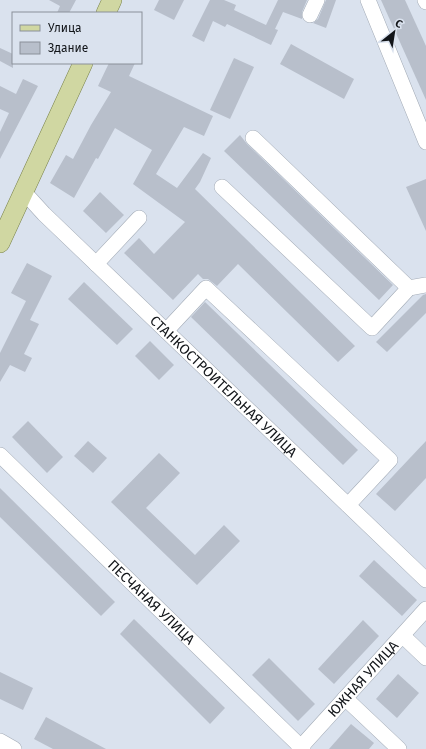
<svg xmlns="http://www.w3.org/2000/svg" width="426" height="749" font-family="'Fira Sans',sans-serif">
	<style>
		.building { fill: #b8bfcb }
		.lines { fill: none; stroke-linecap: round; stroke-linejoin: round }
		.minor-casing { stroke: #a4acb7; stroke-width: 16 }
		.major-casing { stroke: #79824a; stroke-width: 20 }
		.minor { stroke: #fff; stroke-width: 15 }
		.major { stroke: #d0d7a2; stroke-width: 19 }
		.labels { text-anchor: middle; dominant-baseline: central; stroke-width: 4; stroke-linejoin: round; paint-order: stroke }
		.street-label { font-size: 14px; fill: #121519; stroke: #dae2ee }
	</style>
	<rect width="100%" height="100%" fill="#dae2ee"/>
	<g class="building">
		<path d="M49,0h27l-7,13h-12l3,-7z"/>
		<path d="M159,0h25l-10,20 -20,-10z"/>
		<path d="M210,0h14l12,5 -2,5 32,15 12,-25h29l-5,12v7l-19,-7 -8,17 3,1 -7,15 -44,-21 -2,3 -12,-6 -9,21 -12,-6z"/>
		<path d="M326,0h10l-10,28 -13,-5 5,-4z"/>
		<path d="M381,0h24l21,46v54z"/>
		<path d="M291,44l63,35 -10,20 -64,-35z"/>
		<path d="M0,48l13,6v14l-13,-7z"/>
		<path d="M234,58l20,9 -24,52 -20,-9z"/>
		<path d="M109,63h26l-6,13 84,40 -9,20 -20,-9 -28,47 21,14 26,-35 8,5 -11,24 -5,7 160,157 -17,16 -100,-98 -21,22 -9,-7h-5l-5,-5 -25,26 -49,-47 15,-15 15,16 31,-32 -52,-38 19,-34 -37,-22 -17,31 -2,-1 -22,40 -24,-15 16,-28 7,4 18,-34 20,-33 -13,-6z"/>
		<path d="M23,79l15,7 -38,73v-27l9,-19 -9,-4v-23l16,8z"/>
		<path d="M240,135l7,9 146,141 -14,15 -155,-149z"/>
		<path d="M426,179v52l-20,-44z"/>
		<path d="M100,192l24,23 -18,18 -23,-22z"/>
		<path d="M27,263l25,13 -22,44 9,4 -15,30 8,4 -7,14 -15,-7 -10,17v-29l26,-52 -15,-8z"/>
		<path d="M84,282l49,47 -16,16 -49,-46z"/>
		<path d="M426,294v19l-39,39 -11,-10 47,-47z"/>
		<path d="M205,302l153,148 -15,15 -152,-148z"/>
		<path d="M150,341l24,24 -15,15 -24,-24z"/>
		<path d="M28,421l35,36 -16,16 -35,-36z"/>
		<path d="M88,441l19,17 -14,15 -19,-17z"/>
		<path d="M426,441v37l-31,33 -19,-17z"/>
		<path d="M159,453l21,20 -34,35 49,47 29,-30 16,16 -43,44 -86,-83z"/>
		<path d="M0,488l115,114 -14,14 -101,-99z"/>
		<path d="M374,560l43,40 -15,16 -43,-40z"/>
		<path d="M134,619l91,89 -15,16 -90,-90z"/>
		<path d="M363,620l16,16 -45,48 -16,-15z"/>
		<path d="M269,658l46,46 -17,17 -46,-46z"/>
		<path d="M0,672l33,16 -10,22 -23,-11z"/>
		<path d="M398,674l21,19 -22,25 -21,-19z"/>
		<path d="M46,717l60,32h-53l-19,-10z"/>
		<path d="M351,724l23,19 -5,6h-40z"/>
	</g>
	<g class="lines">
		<g class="minor-casing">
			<g id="minor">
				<path d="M368,0l58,142"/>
				<path d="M425,0l1,2"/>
				<path d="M310,15l7,-15"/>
				<path d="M253,138l156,150"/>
				<path d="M222,187l150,141 37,-40 17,-3"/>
				<path id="s1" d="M23,191l21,23 382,366"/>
				<path d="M96,264l43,-46"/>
				<path d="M166,331l40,-43 184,172 -42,45"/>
				<path id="s2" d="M0,455l303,294"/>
				<path d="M403,636l23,22"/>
				<path d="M345,698l54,51"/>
				<path d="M0,741l14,8"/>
				<path id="s3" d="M299,749l127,-140"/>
			</g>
		</g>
		<g class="major-casing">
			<g id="major">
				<path d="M106,13l6,-13"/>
				<path d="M0,243l83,-180"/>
			</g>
		</g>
		<use href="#minor" class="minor"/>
		<use href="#major" class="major"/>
	</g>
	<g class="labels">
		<g class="street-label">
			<text stroke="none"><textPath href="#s1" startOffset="280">СТАНКОСТРОИТЕЛЬНАЯ УЛИЦА</textPath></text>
			<text stroke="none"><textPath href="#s2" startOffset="211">ПЕСЧАНАЯ УЛИЦА</textPath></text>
			<text stroke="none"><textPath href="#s3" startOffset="95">ЮЖНАЯ УЛИЦА</textPath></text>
		</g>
	</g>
	<rect x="12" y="12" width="130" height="52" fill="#dae2ee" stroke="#8a9099"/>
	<rect x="20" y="25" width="20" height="6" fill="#d0d7a2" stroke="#8a9099"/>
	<text x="48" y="32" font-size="12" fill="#121519">Улица</text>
	<rect x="20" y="42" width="20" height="12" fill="#b8bfcb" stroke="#8a9099"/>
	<text x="48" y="52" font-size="12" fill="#121519">Здание</text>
	<g transform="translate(394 32) rotate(30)" stroke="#dae2ee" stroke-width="3" paint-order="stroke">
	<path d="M0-3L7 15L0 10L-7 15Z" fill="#121519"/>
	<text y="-6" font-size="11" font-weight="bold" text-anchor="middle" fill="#121519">С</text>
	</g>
</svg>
